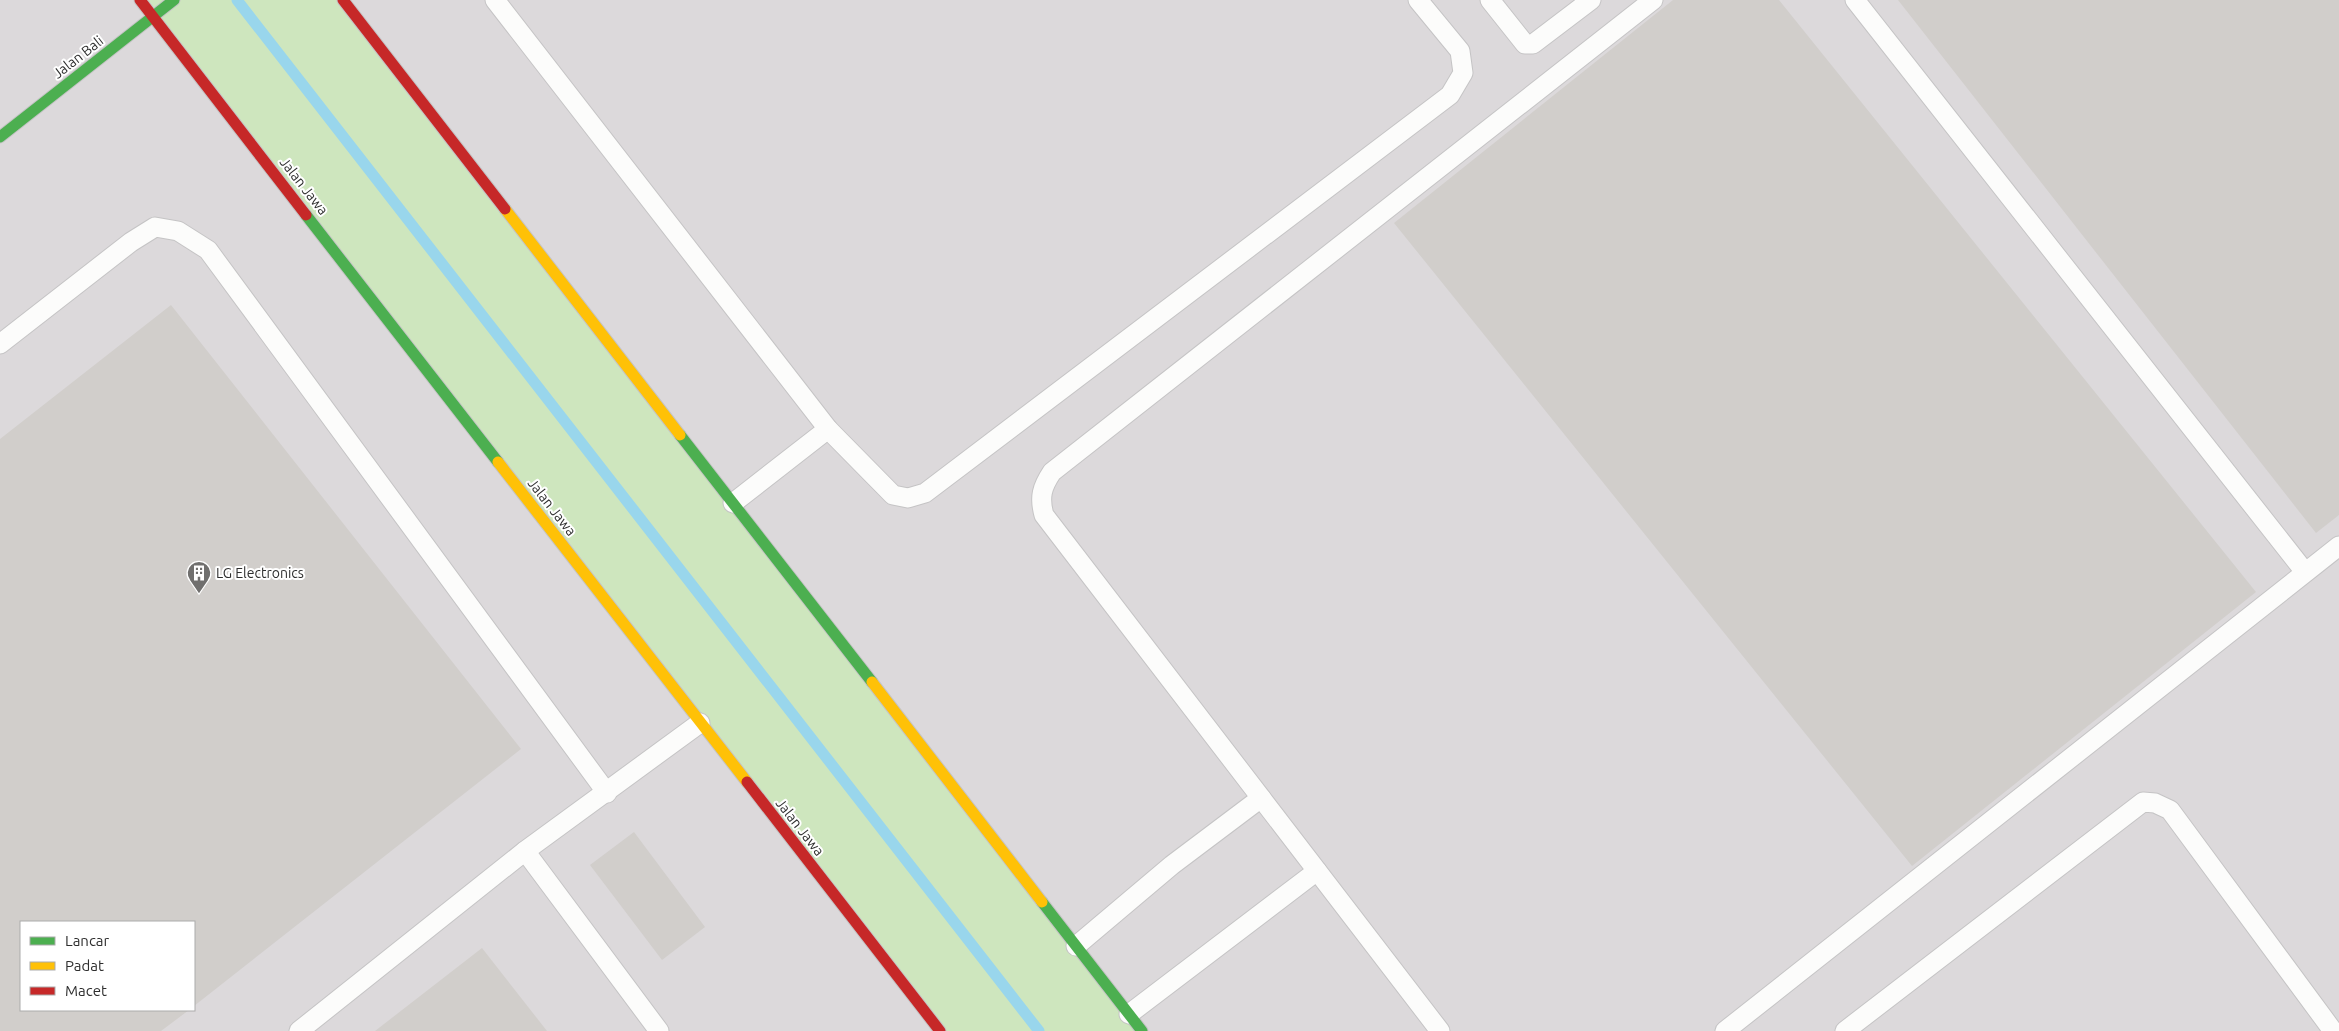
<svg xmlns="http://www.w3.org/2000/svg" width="2339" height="1031" font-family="Ubuntu,sans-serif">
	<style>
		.industrial { fill: #dcd9db; fill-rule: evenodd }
		.green { fill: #cee6be }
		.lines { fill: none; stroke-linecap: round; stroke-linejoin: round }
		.stream { stroke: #99d6ec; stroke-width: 11 }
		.building { fill: #d1cecb }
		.lane-casing { stroke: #c5c4c5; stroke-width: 21 }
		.fast-casing { stroke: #c5c4c5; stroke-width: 13 }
		.slow-casing { stroke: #c5c4c5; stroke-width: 13 }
		.jam-casing { stroke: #c5c4c5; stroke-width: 13 }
		.lane { stroke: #fcfcfb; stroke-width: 19 }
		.fast { stroke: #4caf50; stroke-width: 11 }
		.slow { stroke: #ffc107; stroke-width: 11 }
		.jam { stroke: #c62828; stroke-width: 11 }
		.labels { text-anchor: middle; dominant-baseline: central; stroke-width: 4; stroke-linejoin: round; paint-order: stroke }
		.street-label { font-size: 14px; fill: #2e2e2e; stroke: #fff }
		.poi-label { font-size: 14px; fill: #2e2e2e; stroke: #fff; text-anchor: start }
	</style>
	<rect width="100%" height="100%" fill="#ece8e4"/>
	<path class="industrial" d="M0,0h2339v1031h-2339zM21,922h173v88h-173z"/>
	<path class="green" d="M140,0h203l800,1031h-202z"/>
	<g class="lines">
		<path class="stream" d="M237,0l802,1031"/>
	</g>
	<g class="building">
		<path d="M1673,0h106l477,592 -344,274 -518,-643z"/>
		<path d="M1898,0h441v515l-23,18z"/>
		<path d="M171,305l350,444 -327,257v-84h-173v88h168l-28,21h-161v-592z"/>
		<path d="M634,832l71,95 -43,33 -72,-95z"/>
		<path d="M482,948l65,83h-172z"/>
	</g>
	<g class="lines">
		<g class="lane-casing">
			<g id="lane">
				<path d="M495,0l333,429 65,66 15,3 17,-5 525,-398 13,-22 -3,-22 -42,-51"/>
				<path d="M1490,0l35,44h8l58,-44"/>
				<path d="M1855,0l450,572"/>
				<path d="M0,344l131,-102 24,-15 23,4 30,19 399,543"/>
				<path d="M733,503l95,-74"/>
				<path d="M525,851l134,180"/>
				<path d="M1076,946l96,-81 89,-67"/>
				<path d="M1129,1014l188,-143"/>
				<path d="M299,1031l226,-180 175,-128"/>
				<path d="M1440,1031l-396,-516c-5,-18 -2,-28 8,-43l601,-472"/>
				<path d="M1725,1031l614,-485"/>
				<path d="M1845,1031l298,-229 12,1 15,7 163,221"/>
			</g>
		</g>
		<g class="fast-casing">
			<g id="fast">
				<path d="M0,137l174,-137"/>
				<path d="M306,215l192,247"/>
				<path d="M680,435l192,247"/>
				<path d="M1042,902l100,129"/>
			</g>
		</g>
		<g class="slow-casing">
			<g id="slow">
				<path d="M505,209l175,226"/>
				<path d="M498,462l249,320"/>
				<path d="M872,682l170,220"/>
			</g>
		</g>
		<g class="jam-casing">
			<g id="jam">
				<path d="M140,0l166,215"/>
				<path d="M343,0l162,209"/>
				<path d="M747,782l193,249"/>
			</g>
		</g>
		<use href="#lane" class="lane"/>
		<use href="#fast" class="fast"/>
		<use href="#slow" class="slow"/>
		<use href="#jam" class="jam"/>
	</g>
	<defs>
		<g id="building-pin" transform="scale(1.25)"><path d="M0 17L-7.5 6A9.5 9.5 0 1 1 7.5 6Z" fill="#706f6e" stroke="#fff"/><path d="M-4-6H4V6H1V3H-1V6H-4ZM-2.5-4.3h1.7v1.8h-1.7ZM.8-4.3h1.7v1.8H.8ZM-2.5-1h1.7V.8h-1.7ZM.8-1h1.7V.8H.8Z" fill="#fff"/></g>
	</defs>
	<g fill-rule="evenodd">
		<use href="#building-pin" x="199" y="573"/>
	</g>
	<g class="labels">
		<g class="street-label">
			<text transform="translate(78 57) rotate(-38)">Jalan Bali</text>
			<text transform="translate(304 186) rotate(52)">Jalan Jawa</text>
			<text transform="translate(552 507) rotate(52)">Jalan Jawa</text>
			<text transform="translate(800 827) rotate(52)">Jalan Jawa</text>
		</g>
		<g class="poi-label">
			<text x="216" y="573">LG Electronics</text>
		</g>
	</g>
	<rect x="20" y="921" width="175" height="90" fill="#ffffff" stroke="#ababab"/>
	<rect x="30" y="937" width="25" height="8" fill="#4caf50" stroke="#ababab"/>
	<text x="65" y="946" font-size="15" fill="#2e2e2e">Lancar</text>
	<rect x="30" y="962" width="25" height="8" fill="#ffc107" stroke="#ababab"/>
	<text x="65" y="971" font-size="15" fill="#2e2e2e">Padat</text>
	<rect x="30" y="987" width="25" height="8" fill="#c62828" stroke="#ababab"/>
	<text x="65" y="996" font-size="15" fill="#2e2e2e">Macet</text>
</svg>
